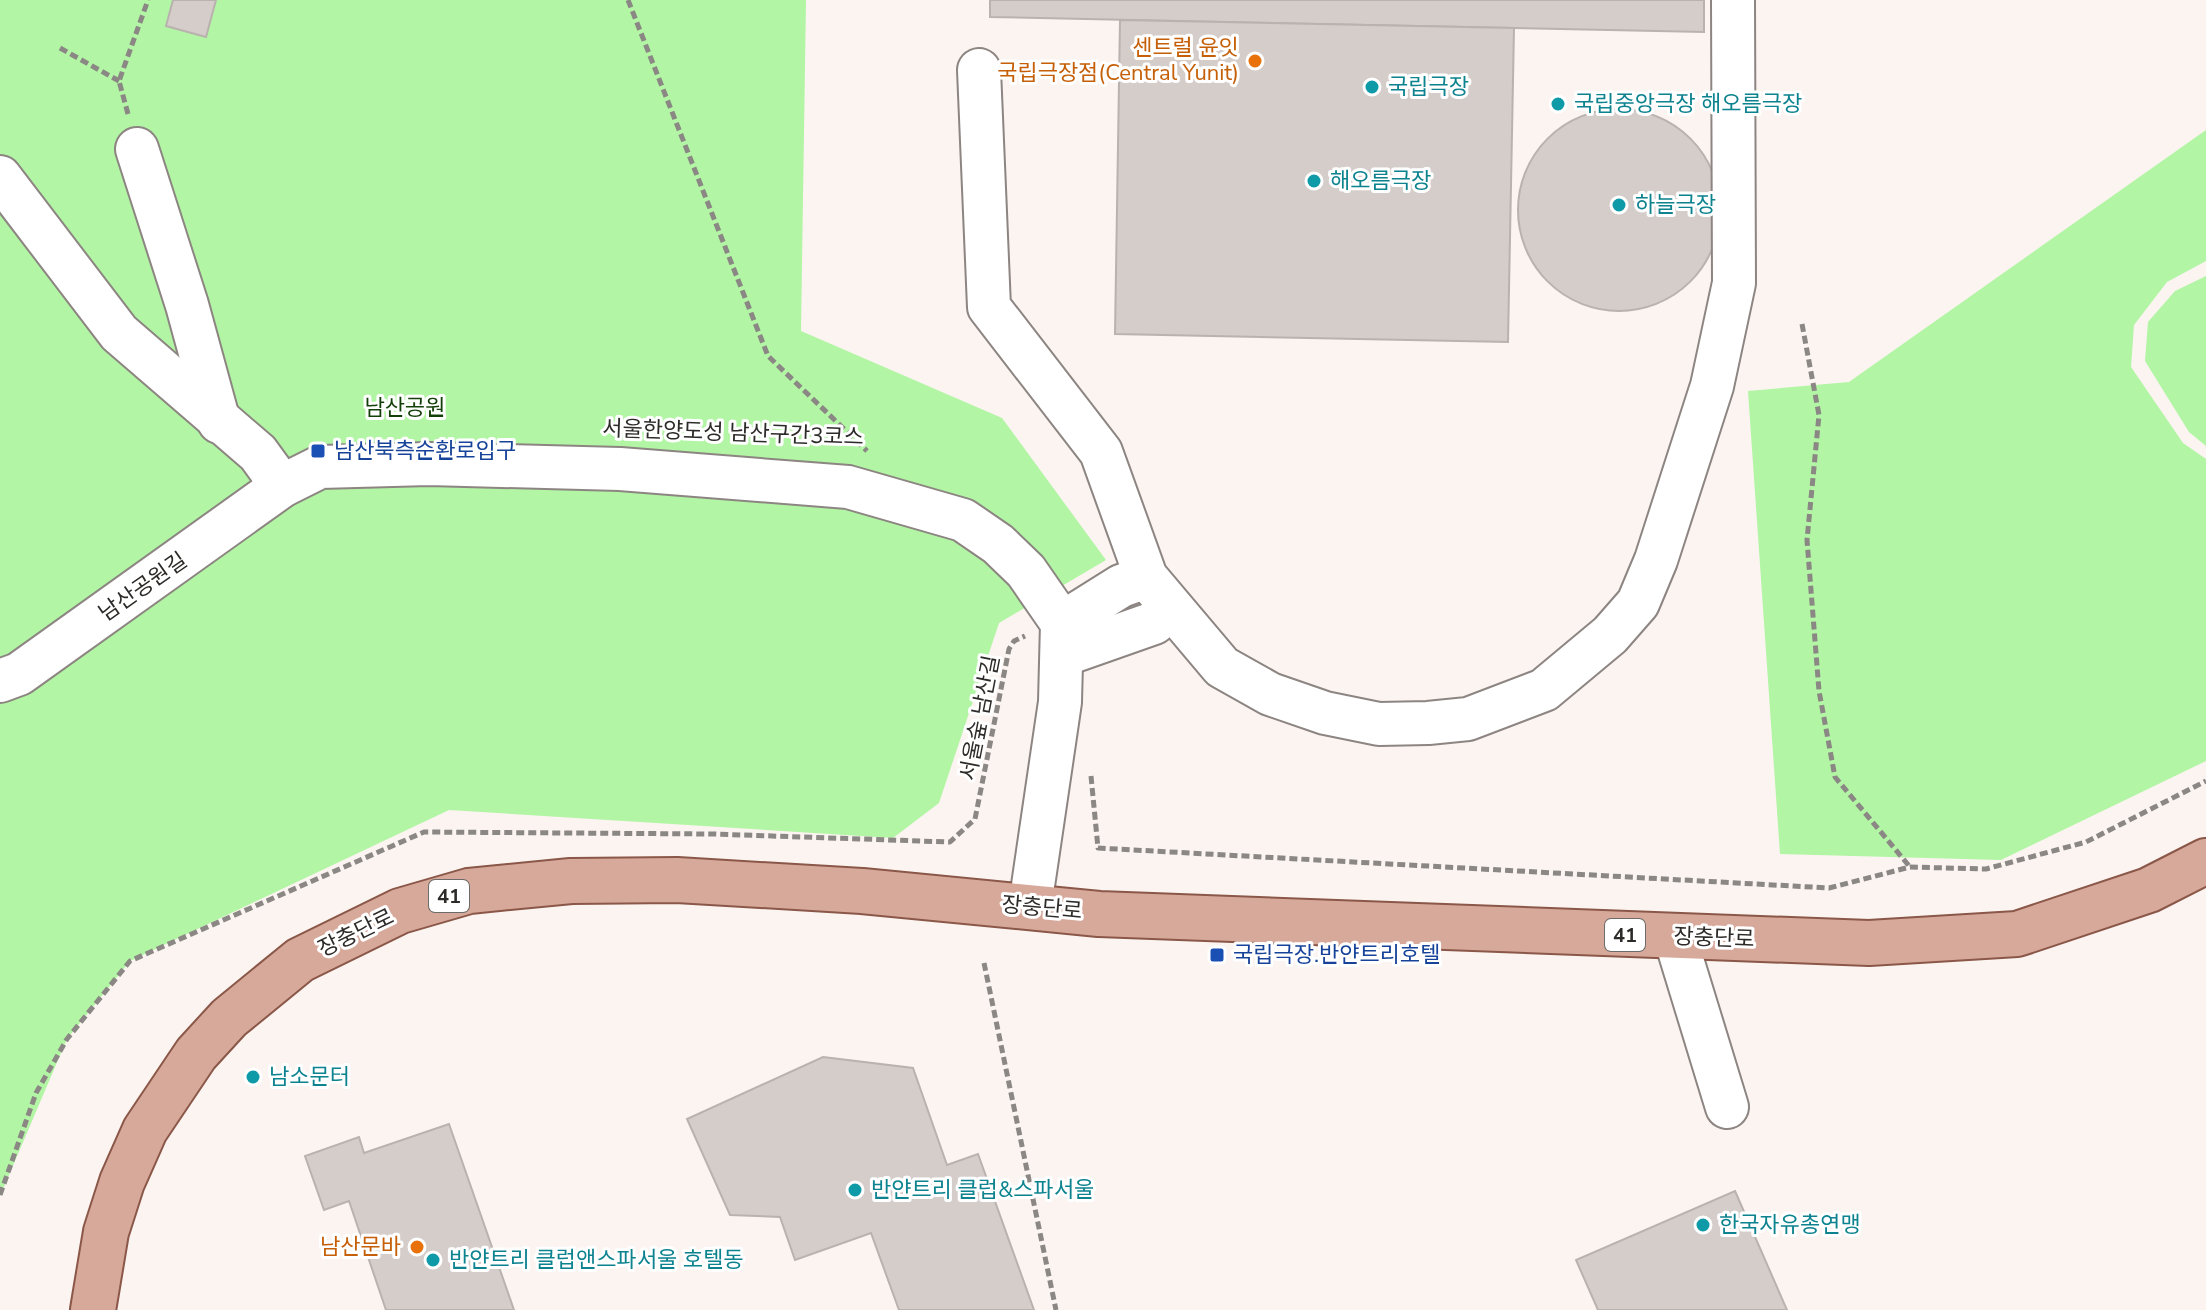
<svg xmlns="http://www.w3.org/2000/svg" width="2206" height="1310" font-family="'Nunito Sans','Noto Sans KR',sans-serif">
	<style>
		.green { fill: #b2f5a4 }
		.building { fill: #d4cdca; stroke: #b9b2ae; stroke-width: 2 }
		.lines { fill: none; stroke-linecap: round; stroke-linejoin: round }
		.minor-casing { stroke: #8c8582; stroke-width: 46 }
		.major-casing { stroke: #8a5748; stroke-width: 48 }
		.path { stroke: #8b8784; stroke-width: 5; stroke-dasharray: 8 4; stroke-linecap: butt }
		.minor { stroke: #fff; stroke-width: 42 }
		.major { stroke: #d7a99b; stroke-width: 44 }
		.food-dot { fill: #e8710a; stroke: #fff; stroke-width: 3 }
		.culture-dot { fill: #0f9aa8; stroke: #fff; stroke-width: 3 }
		.transit-dot { fill: #1a4fb4; stroke: #fff; stroke-width: 3 }
		.labels { text-anchor: middle; dominant-baseline: central; stroke-width: 6; stroke-linejoin: round; paint-order: stroke }
		.shield { fill: #fff; stroke: #6c6b69; stroke-width: 2 }
		.shield-label { font-size: 20px; font-weight: bold; fill: #2d2b29 }
		.food-label { font-size: 22px; fill: #c56008; stroke: #fff; text-anchor: end }
		.culture-label { font-size: 22px; fill: #0d838f; stroke: #fff; text-anchor: start }
		.park-label { font-size: 22px; fill: #133f08; stroke: #fff }
		.street-label { font-size: 22px; fill: #2d2b29; stroke: #fff }
		.transit-label { font-size: 22px; fill: #164399; stroke: #fff; text-anchor: start }
	</style>
	<rect width="100%" height="100%" fill="#fbf4f0"/>
	<g class="green">
		<path d="M0,0h806l-5,331 201,87 104,142 -107,63 -60,180 -46,35 -444,-28 -319,151 -63,78 -67,157z"/>
		<path d="M2206,130v131l-39,21 -33,43 -3,42 52,76 23,16v302l-205,99 -221,-6 -32,-463 101,-9z"/>
		<path d="M2206,276v170l-17,-14 -44,-71 3,-39 27,-31z"/>
	</g>
	<g class="building">
		<path d="M173,0h43l-10,37 -40,-11z"/>
		<path d="M990,0h714v32l-714,-15z"/>
		<path d="M1120,20l394,8 -6,314 -393,-8z"/>
		<circle cx="1619" cy="210" r="101"/>
		<path d="M823,1057l90,11 34,97 31,-11 56,156h-135l-28,-77 -76,27 -15,-43 -50,-2 -43,-96z"/>
		<path d="M449,1124l65,186h-128l-37,-109 -25,9 -19,-54 54,-19 5,16z"/>
		<path d="M1735,1191l52,119h-189l-22,-50z"/>
	</g>
	<g class="lines">
		<g class="minor-casing">
			<g id="minor">
				<path d="M979,70l10,237 112,145 45,125 76,90 48,27 55,19 54,11 49,-1 40,-4 76,-29 66,-55 28,-32 18,-43 56,-174 22,-103 -1,-283"/>
				<path d="M137,149l50,156 32,117"/>
				<path d="M0,177l119,156 139,120 24,33"/>
				<path d="M1062,623l59,-37 25,-9"/>
				<path d="M1063,655l91,-32 16,-14"/>
				<path d="M0,681l19,-7 263,-188 38,-19 109,-3 191,5 228,18 115,33 35,24 28,27 36,52 -2,79 -30,204"/>
				<path d="M1675,937l52,170"/>
			</g>
		</g>
		<g class="major-casing">
			<path id="major" d="M93,1310l13,-78 16,-50 23,-52 51,-76 33,-36 71,-58 100,-49 69,-20 102,-10 106,-1 185,11 237,23 770,29 148,-9 132,-44 57,-29"/>
		</g>
		<g class="path">
			<path d="M628,0l140,356 99,95"/>
			<path d="M60,48l59,33"/>
			<path d="M128,114l-9,-33 29,-81"/>
			<path d="M1802,324l17,91 -12,125 12,151 16,86 75,90"/>
			<path d="M1091,776l7,72 731,40 81,-21 76,2 100,-27 120,-61"/>
			<path d="M984,963l72,347"/>
			<path d="M0,1195l36,-102 31,-54 63,-78 294,-129 289,2 237,8 25,-23 34,-170 5,-8 11,-5"/>
		</g>
		<use href="#minor" class="minor"/>
		<use href="#major" class="major"/>
	</g>
	<g class="food-dot">
		<circle cx="1255" cy="61" r="8"/>
		<circle cx="417" cy="1247" r="8"/>
	</g>
	<g class="culture-dot">
		<circle cx="1372" cy="87" r="8"/>
		<circle cx="1558" cy="104" r="8"/>
		<circle cx="1314" cy="181" r="8"/>
		<circle cx="1619" cy="205" r="8"/>
		<circle cx="253" cy="1077" r="8"/>
		<circle cx="855" cy="1190" r="8"/>
		<circle cx="1703" cy="1225" r="8"/>
		<circle cx="433" cy="1260" r="8"/>
	</g>
	<g class="transit-dot">
		<rect x="310" y="443" width="16" height="16" rx="4"/>
		<rect x="1209" y="947" width="16" height="16" rx="4"/>
	</g>
	<g class="labels">
		<g class="shield">
			<rect x="429" y="880" width="40" height="32" rx="6"/>
			<rect x="1605" y="919" width="40" height="32" rx="6"/>
		</g>
		<g class="shield-label">
			<text x="449" y="896">41</text>
			<text x="1625" y="935">41</text>
		</g>
		<g class="food-label">
			<text x="1239" y="48">센트럴 윤잇<tspan x="1239" dy="25">국립극장점(Central Yunit)</tspan></text>
			<text x="401" y="1247">남산문바</text>
		</g>
		<g class="culture-label">
			<text x="1388" y="87">국립극장</text>
			<text x="1574" y="104">국립중앙극장 해오름극장</text>
			<text x="1330" y="181">해오름극장</text>
			<text x="1635" y="205">하늘극장</text>
			<text x="269" y="1077">남소문터</text>
			<text x="871" y="1190">반얀트리 클럽&amp;스파서울</text>
			<text x="1719" y="1225">한국자유총연맹</text>
			<text x="449" y="1260">반얀트리 클럽앤스파서울 호텔동</text>
		</g>
		<g class="park-label">
			<text x="405" y="408">남산공원</text>
		</g>
		<g class="street-label">
			<text transform="translate(733 433) rotate(2)">서울한양도성 남산구간3코스</text>
			<text transform="translate(143 587) rotate(-35)">남산공원길</text>
			<text transform="translate(980 718) rotate(-79)">서울숲 남산길</text>
			<text transform="translate(1042 908) rotate(5)">장충단로</text>
			<text transform="translate(356 933) rotate(-26)">장충단로</text>
			<text transform="translate(1714 938) rotate(2)">장충단로</text>
		</g>
		<g class="transit-label">
			<text x="334" y="451">남산북측순환로입구</text>
			<text x="1233" y="955">국립극장.반얀트리호텔</text>
		</g>
	</g>
</svg>
